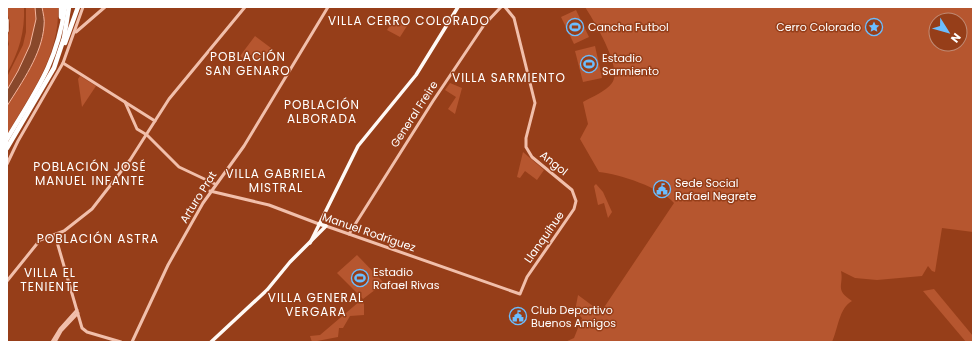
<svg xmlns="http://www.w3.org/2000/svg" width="980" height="349" font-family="Poppins,sans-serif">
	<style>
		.green { fill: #b6562f; fill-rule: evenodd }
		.water { fill: #89482b; stroke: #f3b59e }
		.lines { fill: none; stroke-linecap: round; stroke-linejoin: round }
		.minor { stroke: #f1bfab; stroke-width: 3 }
		.major { stroke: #fff9f5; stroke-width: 3.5 }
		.highway { stroke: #fff; stroke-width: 4.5 }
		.labels { text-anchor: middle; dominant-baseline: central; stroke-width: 3; stroke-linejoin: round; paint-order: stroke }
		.poi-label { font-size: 11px; fill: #fff; stroke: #963e19; text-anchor: start }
		.street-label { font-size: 11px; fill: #fff; stroke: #963e19 }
		.neighbourhood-label { font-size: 12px; letter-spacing: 1px; fill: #fff; stroke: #963e19 }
	</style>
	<rect width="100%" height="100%" fill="#963e19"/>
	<g class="green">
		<path d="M7,7h17c1,25 -5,45 -17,66v-24l2,-5 -2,-7c7,-13 0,-17 0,-30z"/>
		<path d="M26,7h32c2,49 -28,87 -51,128v-58l16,-32 3,-13z"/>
		<path d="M585,7h388v225l-31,-4 -7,44 -3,-1 -4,-5 -6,10 -45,4 -22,-2 -14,-7c3,15 -7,18 11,30 -13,7 -14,28 -20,41h-267l9,-4 8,-20 -7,-7 3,-16 23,17 73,-109c-12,-15 -55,-29 -75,-31l-19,-33 8,-15 -5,-22c9,-5 23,-11 29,-19 11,-15 -18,-62 -27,-76zM936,20h24v24h-24z"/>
		<path d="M576,10l13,27 -15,7 -13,-27z"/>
		<path d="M394,19l13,7 -7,11 -13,-7z"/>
		<path d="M255,36l16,12 -10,13 -12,-7 -4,6 -5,-4z"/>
		<path d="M595,46l7,32 -19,4 -8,-31z"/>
		<path d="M80,76l16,10 -14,21 -4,-28z"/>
		<path d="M450,83l12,5 -7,26 -7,-5 8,-12 -11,-7z"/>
		<path d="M523,152l21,18 -7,10 -12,-9 -5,7 -3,-1z"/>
		<path d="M596,184l7,8 9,20 -4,6 -4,-15 -6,2 -4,-19z"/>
		<path d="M357,255l27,28 -21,16 -26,-26z"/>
		<path d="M934,289l39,47v6h-7l-43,-51z"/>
		<path d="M360,301l4,2v12l-14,1 -7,12h-4l-1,9 -26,5 -2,-6 10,-1z"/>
	</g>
	<path class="water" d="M35,7h7c1,6 3,13 2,19 -2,28 -22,56 -37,80v-16l11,-19 12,-26 6,-26z"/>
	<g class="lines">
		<g class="minor">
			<path d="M76,32l29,-25"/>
			<path d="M63,63l92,58"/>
			<path d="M125,102l12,27 10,6 32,32 36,17"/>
			<path d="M7,164l11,-23 45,-78 20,-56"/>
			<path d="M210,191l59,14 50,19"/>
			<path d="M326,226l194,68 7,-17 47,-68 2,-8 -4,-11 -40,-33 -6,-10v-9l9,-35 -21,-85 -9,-11"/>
			<path d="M349,234l84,-133 51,-76 17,-18"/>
			<path d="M55,235l27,93 5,4 34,10"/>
			<path d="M7,281l33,-41 24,-9 28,-22 38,-49 39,-61 76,-92"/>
			<path d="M52,342l8,-13 17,-19"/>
			<path d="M55,342l6,-11 17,-18"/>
			<path d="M132,342l36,-77 35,-62 41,-57 84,-139"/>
		</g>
		<g class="major">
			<path d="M7,20v11"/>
			<path d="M310,243l48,-97 58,-71 42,-68"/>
			<path d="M211,342l56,-52 23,-28 36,-36 -7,-2"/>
		</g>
		<g class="highway">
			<path d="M61,7v10"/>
			<path d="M65,43l13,-36"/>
			<path d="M7,139c28,-47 50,-75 58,-132"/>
			<path d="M7,148l47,-80 10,-30 5,-31"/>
		</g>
	</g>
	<defs>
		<g id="stadium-ring" transform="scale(0.9)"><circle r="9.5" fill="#963e19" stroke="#6bbdff" stroke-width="1.5"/><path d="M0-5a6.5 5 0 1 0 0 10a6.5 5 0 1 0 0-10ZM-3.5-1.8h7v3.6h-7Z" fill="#6bbdff"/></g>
		<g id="sight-ring" transform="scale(0.9)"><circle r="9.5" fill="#963e19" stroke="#6bbdff" stroke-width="1.5"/><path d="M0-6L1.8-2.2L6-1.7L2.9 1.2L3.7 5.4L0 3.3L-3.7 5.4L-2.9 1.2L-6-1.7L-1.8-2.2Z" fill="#6bbdff"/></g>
		<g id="civic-ring" transform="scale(0.9)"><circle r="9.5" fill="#963e19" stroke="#6bbdff" stroke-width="1.5"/><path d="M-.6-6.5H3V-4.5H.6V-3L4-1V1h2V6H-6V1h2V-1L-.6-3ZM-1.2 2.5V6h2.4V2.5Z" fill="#6bbdff"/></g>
	</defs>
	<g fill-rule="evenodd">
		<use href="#stadium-ring" x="575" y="27"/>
		<use href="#sight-ring" x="874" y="27"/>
		<use href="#stadium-ring" x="589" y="64"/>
		<use href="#civic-ring" x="662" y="189"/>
		<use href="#stadium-ring" x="360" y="278"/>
		<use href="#civic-ring" x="518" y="316"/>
	</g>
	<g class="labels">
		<g class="poi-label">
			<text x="588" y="27">Cancha Futbol</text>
			<text x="861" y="27" text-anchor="end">Cerro Colorado</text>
			<text x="602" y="58">Estadio<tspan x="602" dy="13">Sarmiento</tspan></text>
			<text x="675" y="183">Sede Social<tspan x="675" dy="13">Rafael Negrete</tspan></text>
			<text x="373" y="272">Estadio<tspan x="373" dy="13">Rafael Rivas</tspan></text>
			<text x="531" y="310">Club Deportivo<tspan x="531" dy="13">Buenos Amigos</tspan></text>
		</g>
		<g class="street-label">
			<text transform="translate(414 114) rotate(-57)">General Freire</text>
			<text transform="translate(554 163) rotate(39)">Angol</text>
			<text transform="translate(198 197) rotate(-58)">Arturo Prat</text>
			<text transform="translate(369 232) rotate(19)">Manuel Rodríguez</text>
			<text transform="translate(544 237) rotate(-55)">Llanquihue</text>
		</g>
		<g class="neighbourhood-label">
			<text x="409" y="20">VILLA CERRO COLORADO</text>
			<text x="248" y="56">POBLACIÓN<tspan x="248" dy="14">SAN GENARO</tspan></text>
			<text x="509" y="77">VILLA SARMIENTO</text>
			<text x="322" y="104">POBLACIÓN<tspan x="322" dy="14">ALBORADA</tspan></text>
			<text x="90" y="166">POBLACIÓN JOSÉ<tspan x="90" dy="14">MANUEL INFANTE</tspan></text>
			<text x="276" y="173">VILLA GABRIELA<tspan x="276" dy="14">MISTRAL</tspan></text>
			<text x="98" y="238">POBLACIÓN ASTRA</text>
			<text x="50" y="272">VILLA EL<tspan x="50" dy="14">TENIENTE</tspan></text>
			<text x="316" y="297">VILLA GENERAL<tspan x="316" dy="14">VERGARA</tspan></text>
		</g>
	</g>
	<rect width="980" height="349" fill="none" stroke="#ffffff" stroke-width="16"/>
	<g transform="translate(948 32) rotate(127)"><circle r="19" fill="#963e19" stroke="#c08b75"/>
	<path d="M0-3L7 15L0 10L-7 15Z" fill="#6bbdff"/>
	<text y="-6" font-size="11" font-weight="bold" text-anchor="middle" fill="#ffffff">N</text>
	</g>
</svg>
